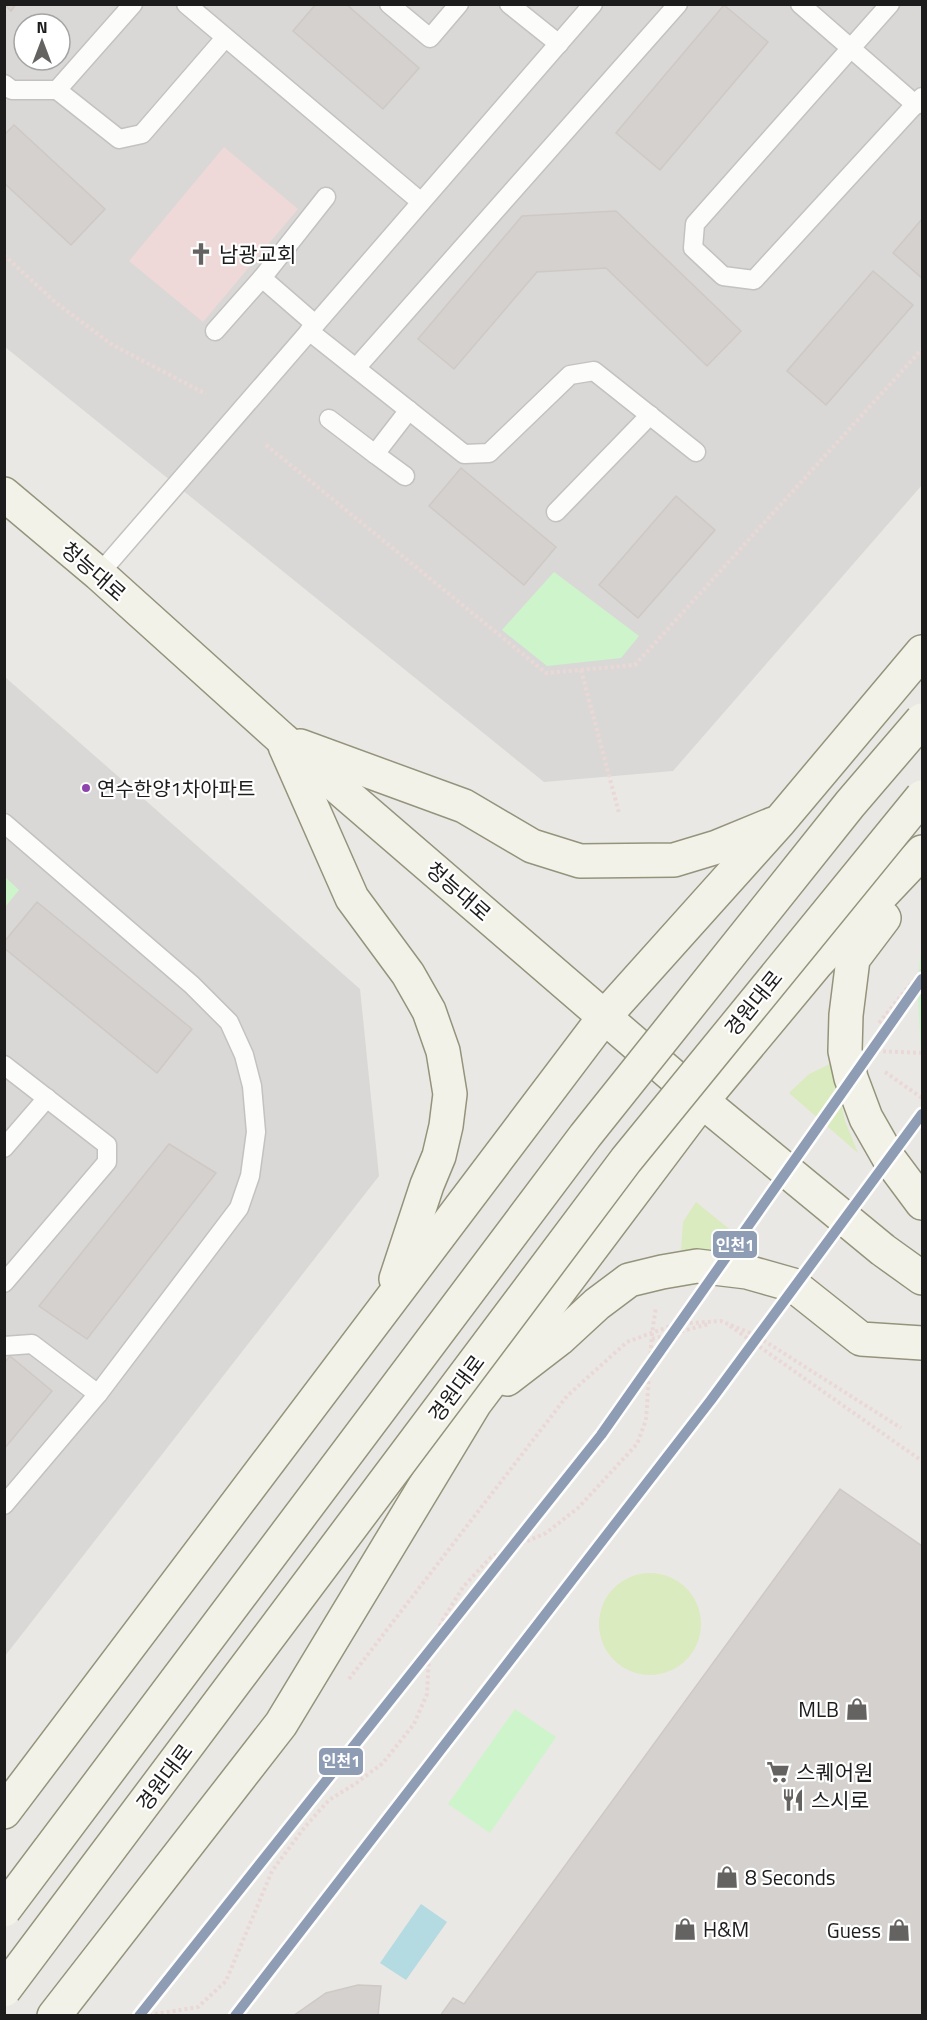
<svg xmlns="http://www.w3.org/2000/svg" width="927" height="2020" font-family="'Titillium Web','Noto Sans KR',sans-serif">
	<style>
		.residential { fill: #d9d8d6; fill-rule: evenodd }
		.commercial { fill: #eed9d8 }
		.grass { fill: #daebbf }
		.park { fill: #cef4cc }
		.water { fill: #b3dbe1 }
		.building { fill: #d5d1ce; stroke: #cec9c5; stroke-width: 1.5 }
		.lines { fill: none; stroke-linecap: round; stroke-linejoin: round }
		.service-casing { stroke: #c3c2c0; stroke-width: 21 }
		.secondary-casing { stroke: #94947c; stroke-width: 36 }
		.path { stroke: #ead8d6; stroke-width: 4; stroke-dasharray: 3 3; stroke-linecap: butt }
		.service { stroke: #fcfcfb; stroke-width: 18 }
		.secondary { stroke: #f3f2e8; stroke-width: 33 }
		.secondary-bridge-casing { stroke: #94947c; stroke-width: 36; stroke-linecap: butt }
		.secondary-bridge { stroke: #f3f2e8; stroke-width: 33 }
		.metro-1-casing { stroke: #fff; stroke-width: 15 }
		.metro-1 { stroke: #8e9cb4; stroke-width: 10 }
		.bus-dot { fill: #8e44ad; stroke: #fff; stroke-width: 2 }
		.labels { text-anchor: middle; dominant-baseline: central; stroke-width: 4.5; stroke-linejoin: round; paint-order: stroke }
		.bus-label { font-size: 20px; fill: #1c1c1c; stroke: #fff; text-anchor: start }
		.poi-label { font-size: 21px; fill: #1c1c1c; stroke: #fff; text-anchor: start }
		.street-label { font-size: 21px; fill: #1c1c1c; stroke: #fff }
		.line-badge { stroke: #fff; stroke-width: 2 }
		.badge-label { font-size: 16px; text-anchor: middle; font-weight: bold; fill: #fff }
	</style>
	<rect width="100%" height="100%" fill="#eae8e4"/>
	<g class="residential">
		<path d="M4,5h918v480l-249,286 -129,11 -539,-435zM24,24h36v36h-36z"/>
		<path d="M5,677l355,312 19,187 -374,480z"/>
	</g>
	<path class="commercial" d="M224,147l74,62 -95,113 -74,-61z"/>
	<g class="grass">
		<path d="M832,1063l13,58 13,32 -69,-60 20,-19z"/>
		<path d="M696,1202l48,39 -4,14 -59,-5 2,-28z"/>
		<circle cx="650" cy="1624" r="51"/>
	</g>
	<g class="park">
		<path d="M554,572l85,64 -18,22 -74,8 -45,-36z"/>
		<path d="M5,877l14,13 -14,17z"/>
		<path d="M922,946v128l-5,-93z"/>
		<path d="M515,1709l41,28 -66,96 -42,-29z"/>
	</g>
	<path class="water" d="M421,1904l26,18 -41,58 -26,-17z"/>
	<g class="building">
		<path d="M4,4h12l-5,7z"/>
		<path d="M316,4h30l73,64 -36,41 -90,-78z"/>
		<path d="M724,5l44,37 -108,128 -44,-37z"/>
		<path d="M14,125l91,84 -34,36 -67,-62v-48z"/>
		<path d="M616,211l125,120 -34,35 -101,-98 -69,4 -83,97 -36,-30 104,-123z"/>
		<path d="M922,219v59l-29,-25z"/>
		<path d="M873,271l40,34 -87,100 -39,-34z"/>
		<path d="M461,468l95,79 -32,38 -95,-79z"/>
		<path d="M676,496l39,34 -77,88 -39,-33z"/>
		<path d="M37,902l155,127 -35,44 -153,-125v-6z"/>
		<path d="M169,1144l47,29 -129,166 -48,-33z"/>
		<path d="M10,1356l42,35 -48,58v-86z"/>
		<path d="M840,1489l82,57v470h-482l13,-18 11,6z"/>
		<path d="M358,1985l23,1 -3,30h-85l33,-23z"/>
	</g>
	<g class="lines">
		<g class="service-casing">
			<g id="service">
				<path d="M186,4l235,198"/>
				<path d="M389,4l41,34 29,-34"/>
				<path d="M509,4l50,40"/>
				<path d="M800,4l116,101"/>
				<path d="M890,4l-195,220 -2,24 30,28 31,4 168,-183"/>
				<path d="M4,84l8,6h45l76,-86"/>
				<path d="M57,90l62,49 23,-5 83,-96"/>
				<path d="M262,278l53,46"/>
				<path d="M215,331l47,-53 64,-81"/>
				<path d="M309,331l155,123 25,-1 81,-78 24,-4 102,81"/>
				<path d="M356,368l322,-364"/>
				<path d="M329,419l46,35 34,-44"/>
				<path d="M375,454l30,22"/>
				<path d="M556,512l94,-97"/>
				<path d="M99,574l494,-570"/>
				<path d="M4,823l188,162 37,37 15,33 8,31 4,46 -6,44 -11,32 -141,186 -94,111"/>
				<path d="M4,1065l103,80v17l-103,121"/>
				<path d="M4,1148l43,-50"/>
				<path d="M4,1346l28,-2 66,50"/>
			</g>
		</g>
		<g class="secondary-casing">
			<g id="secondary">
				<path d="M4,494l95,80 183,165 420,362 181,149 39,28"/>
				<path d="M285,746l67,152 56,76 21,37 14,40 7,43 -4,32 -7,30 -12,29 -31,94"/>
				<path d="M300,746l164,60 68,40 48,15 94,-1 43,-13 56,-23"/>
				<path d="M884,918l-31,41 -7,56 -1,36 6,27 15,40 24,42 32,43"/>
				<path d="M507,1379l52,-40 38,-35 32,-24 33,-8 35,-6 50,6 46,13 68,54 61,4"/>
				<path d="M4,1812l601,-796 175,-195 142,-169"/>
				<path d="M54,2016l227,-292 194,-321 227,-302 114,-137 106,-112"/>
			</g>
		</g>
		<g class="path">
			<path d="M4,255l51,47 56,42 95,50"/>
			<path d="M266,445l280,228 89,-8 287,-316"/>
			<path d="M581,670l38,143"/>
			<path d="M879,1023l43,-53"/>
			<path d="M877,1051l45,2"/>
			<path d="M885,1072l37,26"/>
			<path d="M730,1326l192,135"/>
			<path d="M652,1339l57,-15"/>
			<path d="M349,1679l218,-283 60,-54 49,-18 45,-3 34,14 146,93"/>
			<path d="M143,2016l55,-9 28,-26 46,-110 32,-43 25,-28 26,-16 28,-21 31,-39 13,-30 2,-37 12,-34 22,-36 28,-30 55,-24 32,-25 59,-64 9,-24 6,-87 4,-26"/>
		</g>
		<use href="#service" class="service"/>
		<use href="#secondary" class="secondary"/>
		<g class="secondary-bridge-casing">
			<g id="secondary-bridge">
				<path d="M4,1910l581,-774 265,-332 72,-84"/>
				<path d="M4,1990l622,-830 296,-363"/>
			</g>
		</g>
		<use href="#secondary-bridge" class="secondary-bridge"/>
		<g class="metro-1-casing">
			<g id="metro-1">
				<path d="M139,2016l462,-581 321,-456"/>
				<path d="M235,2016l476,-616 211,-286"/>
			</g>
		</g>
		<use href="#metro-1" class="metro-1"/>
	</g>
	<defs>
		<g id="church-bare" transform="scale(1.8)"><path d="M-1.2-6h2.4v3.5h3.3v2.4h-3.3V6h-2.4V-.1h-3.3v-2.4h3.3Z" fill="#646362" stroke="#fff" stroke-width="2.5" paint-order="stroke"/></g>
		<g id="shop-bare" transform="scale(1.8)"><path d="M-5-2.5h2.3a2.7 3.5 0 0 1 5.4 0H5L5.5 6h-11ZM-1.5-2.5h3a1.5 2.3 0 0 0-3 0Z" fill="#646362" stroke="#fff" stroke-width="2.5" paint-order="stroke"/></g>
		<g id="supermarket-bare" transform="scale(1.8)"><path d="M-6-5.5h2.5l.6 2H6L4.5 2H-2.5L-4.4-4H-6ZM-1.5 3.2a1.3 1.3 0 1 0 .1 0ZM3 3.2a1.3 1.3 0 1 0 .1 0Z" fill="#646362" stroke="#fff" stroke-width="2.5" paint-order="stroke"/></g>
		<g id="restaurant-bare" transform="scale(1.8)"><path d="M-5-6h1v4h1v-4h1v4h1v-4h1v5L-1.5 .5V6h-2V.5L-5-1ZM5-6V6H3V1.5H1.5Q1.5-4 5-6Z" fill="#646362" stroke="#fff" stroke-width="2.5" paint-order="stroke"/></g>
	</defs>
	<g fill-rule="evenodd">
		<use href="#church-bare" x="201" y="254"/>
		<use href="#shop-bare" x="857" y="1709"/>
		<use href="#supermarket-bare" x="778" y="1772"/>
		<use href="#restaurant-bare" x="793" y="1800"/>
		<use href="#shop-bare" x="727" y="1877"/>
		<use href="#shop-bare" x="685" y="1929"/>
		<use href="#shop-bare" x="899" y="1930"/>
	</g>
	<circle class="bus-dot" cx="86" cy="788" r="5"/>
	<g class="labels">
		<g class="bus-label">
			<text x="97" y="788">연수한양1차아파트</text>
		</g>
		<g class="poi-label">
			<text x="219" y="254">남광교회</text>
			<text x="839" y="1709" text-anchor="end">MLB</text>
			<text x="796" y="1772">스퀘어원</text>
			<text x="811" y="1800">스시로</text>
			<text x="745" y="1877">8 Seconds</text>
			<text x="703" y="1929">H&amp;M</text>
			<text x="881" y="1930" text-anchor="end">Guess</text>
		</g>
		<g class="street-label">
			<text transform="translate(94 571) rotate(41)">청능대로</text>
			<text transform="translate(459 891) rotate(41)">청능대로</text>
			<text transform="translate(753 1003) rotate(-51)">경원대로</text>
			<text transform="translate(456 1388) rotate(-53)">경원대로</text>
			<text transform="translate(164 1777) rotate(-53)">경원대로</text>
		</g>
	</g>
	<g class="line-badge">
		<rect x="712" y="1230" width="46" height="29" rx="6" fill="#8e9cb4"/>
		<rect x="318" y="1747" width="46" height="29" rx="6" fill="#8e9cb4"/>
	</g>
	<g class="badge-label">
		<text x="735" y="1251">인천1</text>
		<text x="341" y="1767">인천1</text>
	</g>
	<rect width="927" height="2020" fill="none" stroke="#1c1c1c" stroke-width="12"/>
	<g transform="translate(42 42)"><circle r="28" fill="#ffffff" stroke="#a4a4a4" stroke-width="1.5"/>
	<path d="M0-4.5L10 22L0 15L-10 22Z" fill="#646362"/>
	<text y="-9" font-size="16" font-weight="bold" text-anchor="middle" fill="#1c1c1c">N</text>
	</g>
</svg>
